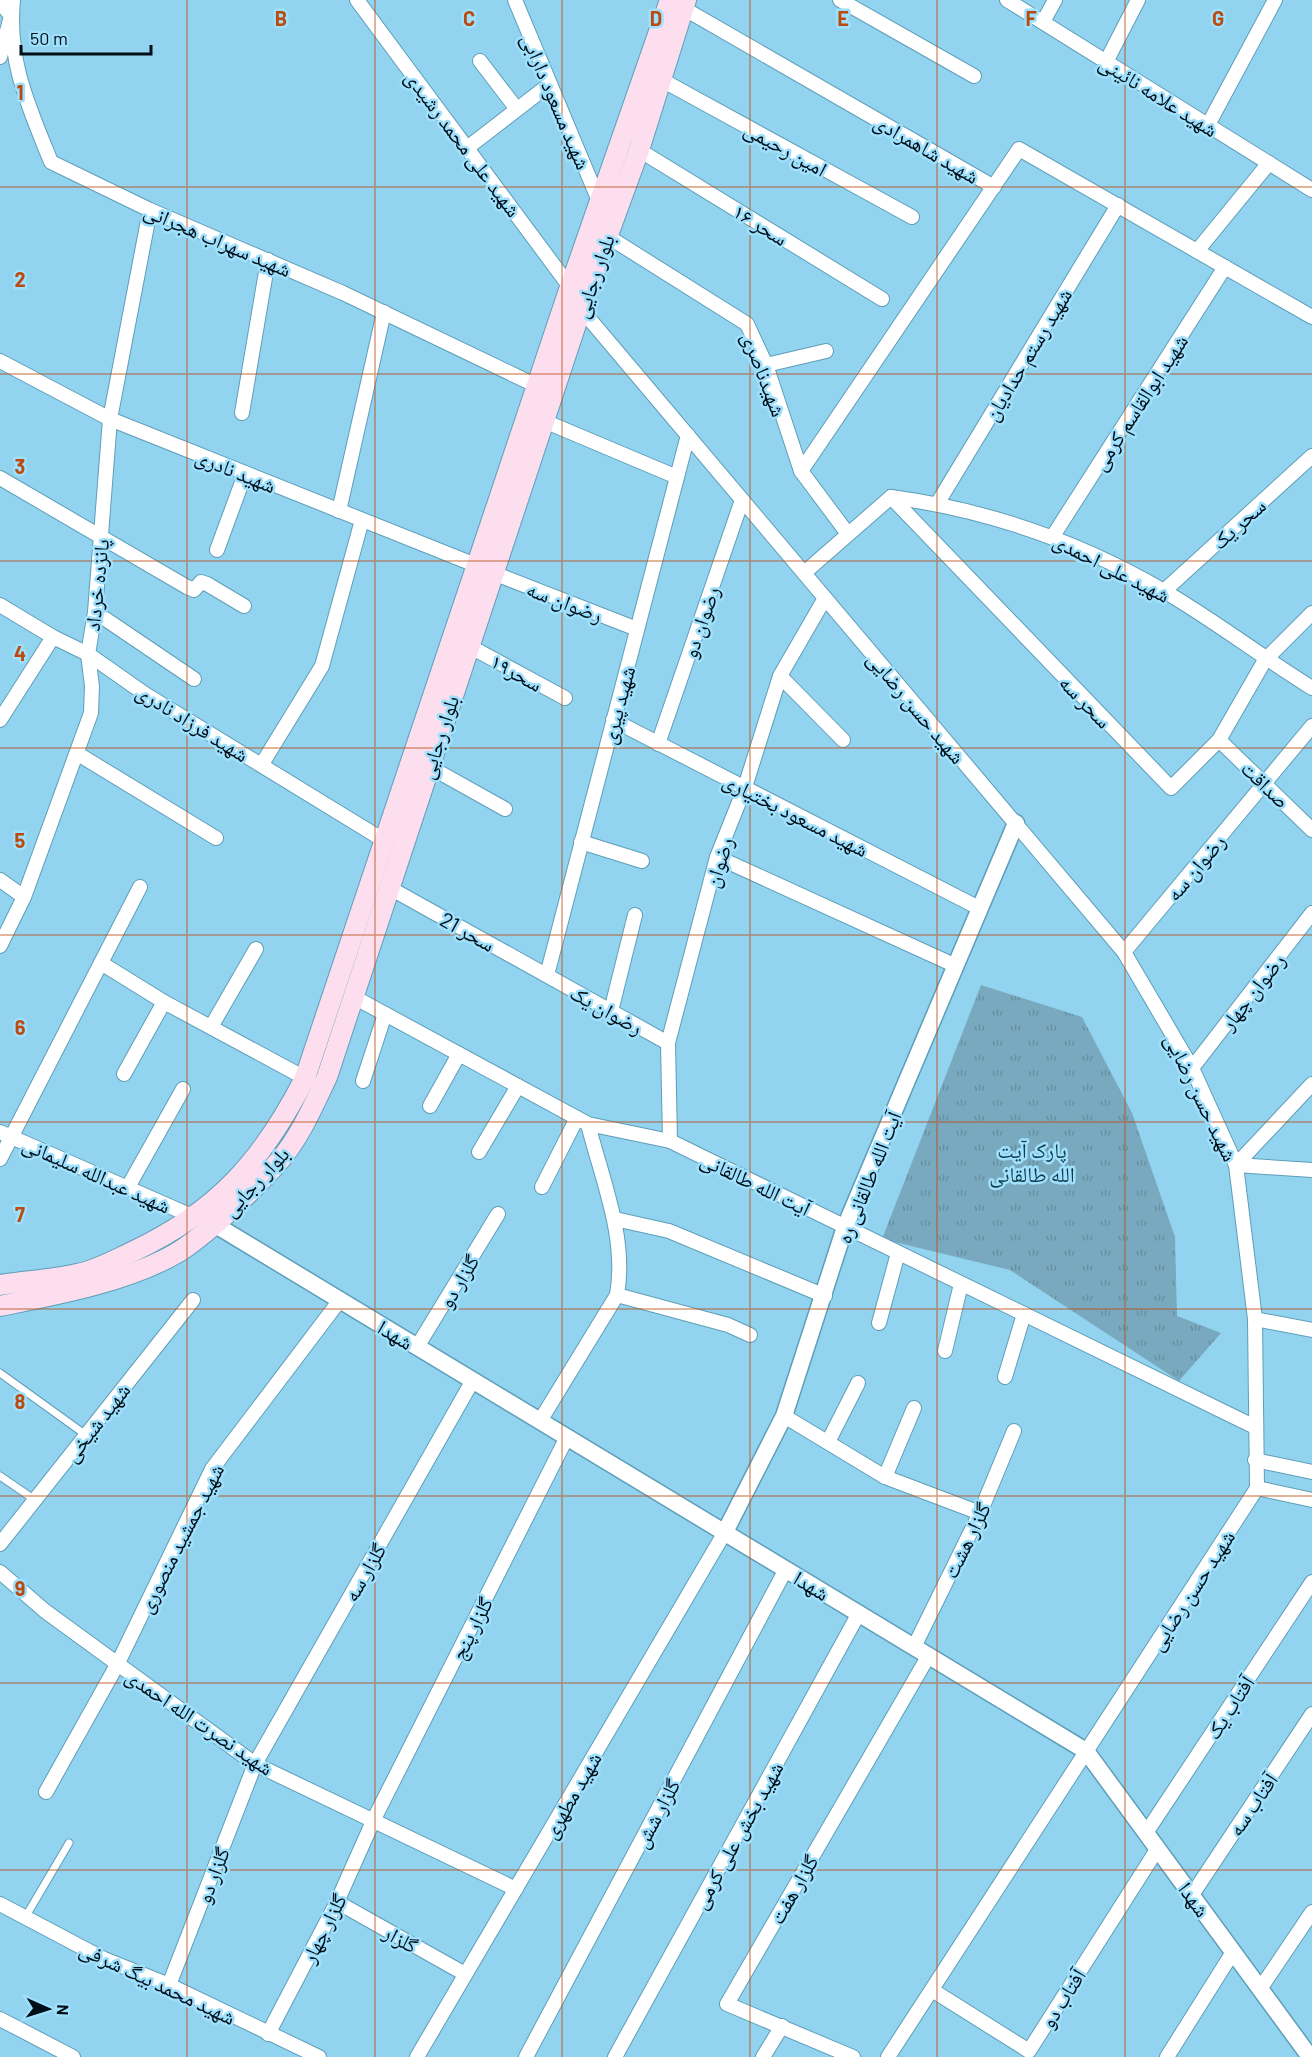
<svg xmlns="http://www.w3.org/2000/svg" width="1312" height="2057" font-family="Barlow,'Noto Naskh Arabic',sans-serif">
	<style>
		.grass { fill: url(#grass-tufts) }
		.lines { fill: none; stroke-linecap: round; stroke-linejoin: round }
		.service-casing { stroke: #5e9eb9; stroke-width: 9 }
		.minor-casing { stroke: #5e9eb9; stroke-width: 16 }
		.tertiary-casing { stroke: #5e9eb9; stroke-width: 19 }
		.secondary-casing { stroke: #5e9eb9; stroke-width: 22 }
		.service { stroke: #fff; stroke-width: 7 }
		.minor { stroke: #fff; stroke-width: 14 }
		.tertiary { stroke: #fff; stroke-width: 16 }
		.secondary { stroke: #fcdeee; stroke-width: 20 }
		.grid { fill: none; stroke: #ba4a0e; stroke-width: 1.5; stroke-opacity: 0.55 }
		.labels { text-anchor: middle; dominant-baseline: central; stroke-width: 5; stroke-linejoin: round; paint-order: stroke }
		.street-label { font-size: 21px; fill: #000e18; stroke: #9fe0fc }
		.park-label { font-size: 21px; fill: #113847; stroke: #9fe0fc }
		.grid-label { font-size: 20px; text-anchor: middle; font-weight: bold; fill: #ba4a0e; stroke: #9fe0fc; stroke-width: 5; stroke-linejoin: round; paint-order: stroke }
	</style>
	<defs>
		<pattern id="grass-tufts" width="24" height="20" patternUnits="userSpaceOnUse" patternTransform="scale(1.5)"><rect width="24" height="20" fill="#79a9be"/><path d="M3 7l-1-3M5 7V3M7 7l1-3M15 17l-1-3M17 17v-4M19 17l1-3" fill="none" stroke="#6790a3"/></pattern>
	</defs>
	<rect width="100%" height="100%" fill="#92d3ef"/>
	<path class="grass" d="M981,985l101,32 50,96 43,124 2,79 44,17 -42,48 -169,-111 -128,-31z"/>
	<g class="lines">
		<g class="service-casing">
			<g id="service">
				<path d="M0,1373l86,62"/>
				<path d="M0,1476l35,24"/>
				<path d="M26,1916l43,-73"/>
			</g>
		</g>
		<g class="minor-casing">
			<g id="minor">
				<path d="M13,0c-6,61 16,107 38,162l99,48 193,83 196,94"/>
				<path d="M357,0l213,287"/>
				<path d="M515,0l84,201"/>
				<path d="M840,0l134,76"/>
				<path d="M1007,0l305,190"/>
				<path d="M0,2l11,14 -11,41"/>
				<path d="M683,8l311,179"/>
				<path d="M1043,22l12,-22"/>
				<path d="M480,61l36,47"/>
				<path d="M1106,62l32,-62"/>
				<path d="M660,79l252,138"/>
				<path d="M1208,125l67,-125"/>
				<path d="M467,148l83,-64"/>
				<path d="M639,150l243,149"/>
				<path d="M607,236l140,88 19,41 35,106 47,63"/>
				<path d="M1197,251l72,-88"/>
				<path d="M581,309l543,643 68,116 44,97 19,154 2,169 -369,569"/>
				<path d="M0,361l110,58 368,147"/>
				<path d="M766,365l60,-14"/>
				<path d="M242,413l26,-153"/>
				<path d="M544,421l133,56"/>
				<path d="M801,471l218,-322 293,168"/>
				<path d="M0,478l187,109 7,3 7,-8 6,2 37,22"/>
				<path d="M891,497l280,291 48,-48 46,-80 47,-47"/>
				<path d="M891,497c96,13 189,45 273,94 51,30 98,66 148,97"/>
				<path d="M937,504l181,-299"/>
				<path d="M339,511l45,-199"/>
				<path d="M1053,536l172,-269"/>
				<path d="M217,550l28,-76"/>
				<path d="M493,573l144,56"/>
				<path d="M804,573l87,-76"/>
				<path d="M1164,591l148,-135"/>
				<path d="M0,605l53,32 35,17 57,40 240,147"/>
				<path d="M95,612l99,67"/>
				<path d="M469,646l96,52"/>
				<path d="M780,676l63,64"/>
				<path d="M0,720l53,-83"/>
				<path d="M613,720l366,188"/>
				<path d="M1219,740l93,90"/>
				<path d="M658,744l84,-244"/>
				<path d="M78,754l138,84"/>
				<path d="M262,764l60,-98 40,-146"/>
				<path d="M428,766l77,43"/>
				<path d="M581,842l61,19"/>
				<path d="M717,857l237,108"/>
				<path d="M0,880l24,17"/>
				<path d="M388,887l280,156"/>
				<path d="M0,946l24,-49 67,-184 1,-27 -4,-32 7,-42 15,-193 40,-209"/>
				<path d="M1124,952l188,-226"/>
				<path d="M101,963l63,39 141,76"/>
				<path d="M547,975l141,-540"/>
				<path d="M352,996l236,128 82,17 585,286"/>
				<path d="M611,1011l24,-96"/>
				<path d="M211,1027l45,-78"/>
				<path d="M1192,1068l120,-155"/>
				<path d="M124,1074l40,-72"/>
				<path d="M363,1081l22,-67"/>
				<path d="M430,1106l29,-52"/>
				<path d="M0,1132l194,85"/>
				<path d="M670,1141l-2,-98 49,-186 28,-70 35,-111 45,-78"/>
				<path d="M479,1152l39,-66"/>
				<path d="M0,1159l140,-272"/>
				<path d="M1236,1165l76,-81"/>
				<path d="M1236,1165l76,5"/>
				<path d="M128,1187l55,-98"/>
				<path d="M542,1187l35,-69"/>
				<path d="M615,1219l54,12 156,65"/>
				<path d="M617,1295l111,30 22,10"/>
				<path d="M1255,1319l57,11"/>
				<path d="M879,1323l19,-70"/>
				<path d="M417,1347l81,-133"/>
				<path d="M945,1351l16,-67"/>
				<path d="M1005,1377l19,-63"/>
				<path d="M784,1416l101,61 95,36"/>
				<path d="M540,1421l77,-126c10,-58 -15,-115 -29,-171"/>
				<path d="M828,1442l30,-59"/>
				<path d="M1255,1460l57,12"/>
				<path d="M885,1477l29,-69"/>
				<path d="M1257,1488l55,12"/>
				<path d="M0,1544l193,-244"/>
				<path d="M0,1572l45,39 210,153 261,125"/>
				<path d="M914,1647l66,-134 34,-82"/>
				<path d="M46,1792l71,-127 95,-196 128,-169"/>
				<path d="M1146,1833l166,-251"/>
				<path d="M1192,1895l120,-181"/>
				<path d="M337,1902l128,72"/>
				<path d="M0,1904l104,55 65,26 150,72"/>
				<path d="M169,1985l86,-221 218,-384"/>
				<path d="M1260,1989l52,-77"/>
				<path d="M932,1990l97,61 129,-203"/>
				<path d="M0,2019l73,38"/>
				<path d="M268,2034l69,-132 37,-83 193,-382"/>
				<path d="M417,2057l308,-525"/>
				<path d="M526,2057l260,-488"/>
				<path d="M615,2057l244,-444"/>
				<path d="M763,2057l19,-31"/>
				<path d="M853,2057l-126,-53 202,-349"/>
				<path d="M1167,2057l66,-105"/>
			</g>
		</g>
		<g class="tertiary-casing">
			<g id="tertiary">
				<path d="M214,1224l872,527 224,306"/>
				<path d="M725,1532l59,-116 61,-189 171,-404"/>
			</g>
		</g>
		<g class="secondary-casing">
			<g id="secondary">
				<path d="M0,1285c25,-4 52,-5 77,-11 18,-3 38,-14 55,-22 85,-40 130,-90 173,-174l265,-791 100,-287"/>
				<path d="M0,1306c55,-11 126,-24 175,-52 28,-16 83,-68 105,-94 20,-23 34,-56 47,-83l254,-768 58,-159 47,-150"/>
			</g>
		</g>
		<use href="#service" class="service"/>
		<use href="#minor" class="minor"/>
		<use href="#tertiary" class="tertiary"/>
		<use href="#secondary" class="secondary"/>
	</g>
	<path class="grid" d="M187,0v2057M375,0v2057M562,0v2057M750,0v2057M937,0v2057M1125,0v2057M0,187h1312M0,374h1312M0,561h1312M0,748h1312M0,935h1312M0,1122h1312M0,1309h1312M0,1496h1312M0,1683h1312M0,1870h1312"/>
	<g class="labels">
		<g class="street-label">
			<text transform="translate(1159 95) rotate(32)">شهید علامه‌ نائینی</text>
			<text transform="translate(557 101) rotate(67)">شهید مسعود دارابی</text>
			<text transform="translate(464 143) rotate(53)">شهید علی محمد رشیدی</text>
			<text transform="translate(786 148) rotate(29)">امین رحیمی</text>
			<text transform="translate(927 148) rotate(30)">شهید شاهمرادی</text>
			<text transform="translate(761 224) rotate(32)">سحر ۱۶</text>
			<text transform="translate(218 239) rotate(23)">شهید سهراب هجرانی</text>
			<text transform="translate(593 276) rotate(-71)">بلوار رجایی</text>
			<text transform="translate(1027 354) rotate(-59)">شهید رستم حدادیان</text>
			<text transform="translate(765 374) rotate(69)">شهیدناصری</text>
			<text transform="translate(1139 402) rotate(-57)">شهید ابوالقاسم کرمی</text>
			<text transform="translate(236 470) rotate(22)">شهید نادری</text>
			<text transform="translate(1238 523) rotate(-42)">سحر یک</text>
			<text transform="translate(1112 567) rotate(27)">شهید علی احمدی</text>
			<text transform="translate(96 585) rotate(-84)">پانزده خرداد</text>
			<text transform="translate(565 601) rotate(21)">رضوان سه</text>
			<text transform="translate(700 622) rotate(-71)">رضوان دو</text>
			<text transform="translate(517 672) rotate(29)">سحر۱۹</text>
			<text transform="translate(1086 701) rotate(46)">سحر سه</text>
			<text transform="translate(617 705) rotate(-75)">شهید پیری</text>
			<text transform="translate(917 707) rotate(50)">شهید حسن رضایی</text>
			<text transform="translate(193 722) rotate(32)">شهید فرزاد نادری</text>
			<text transform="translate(438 737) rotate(-72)">بلوار رجایی</text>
			<text transform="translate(1266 784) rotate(44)">صداقت</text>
			<text transform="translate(796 814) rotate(27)">شهید مسعود بختیاری</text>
			<text transform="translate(718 862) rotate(-72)">رضوان</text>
			<text transform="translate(1195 867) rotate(-50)">رضوان سه</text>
			<text transform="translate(468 931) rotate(29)">سحر 21</text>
			<text transform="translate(1252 991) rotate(-52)">رضوان چهار</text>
			<text transform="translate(607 1009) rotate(29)">رضوان یک</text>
			<text transform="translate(1202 1097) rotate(64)">شهید حسن رضایی</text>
			<text transform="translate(97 1174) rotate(24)">شهید عبدالله سلیمانی</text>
			<text transform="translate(868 1177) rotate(-68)">آیت الله طالقانی ره</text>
			<text transform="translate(255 1181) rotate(-47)">بلوار رجایی</text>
			<text transform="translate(756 1183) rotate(26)">آیت الله طالقانی</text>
			<text transform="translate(458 1281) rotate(-59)">گلزار دو</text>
			<text transform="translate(396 1334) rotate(31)">شهدا</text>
			<text transform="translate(96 1422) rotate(-52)">شهید شیخی</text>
			<text transform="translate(180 1538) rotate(-63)">شهید جمشید منصوری</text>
			<text transform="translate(966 1540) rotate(-64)">گلزار هشت</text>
			<text transform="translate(364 1572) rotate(-60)">گلزار سه</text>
			<text transform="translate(812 1585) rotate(31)">شهدا</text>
			<text transform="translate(1191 1590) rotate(-57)">شهید حسن رضایی</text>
			<text transform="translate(471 1628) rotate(-63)">گلزار پنج</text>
			<text transform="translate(1229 1707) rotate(-57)">آفتاب یک</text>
			<text transform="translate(200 1721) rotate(34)">شهید نصرت الله احمدی</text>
			<text transform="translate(571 1795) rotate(-60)">شهید مطهری</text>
			<text transform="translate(1252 1804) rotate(-56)">آفتاب سه</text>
			<text transform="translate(656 1813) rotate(-62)">گلزار شش</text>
			<text transform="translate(737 1835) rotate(-61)">شهید بخش علی کرمی</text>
			<text transform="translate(212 1875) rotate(-69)">گلزار دو</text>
			<text transform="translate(793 1889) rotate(-60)">گلزار هفت</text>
			<text transform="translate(1195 1899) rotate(54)">شهدا</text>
			<text transform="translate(323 1928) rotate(-63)">گلزار چهار</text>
			<text transform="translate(401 1938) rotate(29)">گلزار</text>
			<text transform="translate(158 1982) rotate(25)">شهید محمد بیگ شرفی</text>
			<text transform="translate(1062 1998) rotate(-58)">آفتاب دو</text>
		</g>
		<g class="park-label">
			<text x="1032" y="1149">پارک آیت<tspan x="1032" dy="24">الله طالقانی</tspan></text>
		</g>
	</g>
	<g class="grid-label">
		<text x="281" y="26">B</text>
		<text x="469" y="26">C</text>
		<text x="656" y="26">D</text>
		<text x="843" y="26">E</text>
		<text x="1031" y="26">F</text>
		<text x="1218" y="26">G</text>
		<text x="20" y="100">1</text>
		<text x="20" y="287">2</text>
		<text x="20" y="474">3</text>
		<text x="20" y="661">4</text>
		<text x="20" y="848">5</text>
		<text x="20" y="1035">6</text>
		<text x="20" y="1222">7</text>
		<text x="20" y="1409">8</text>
		<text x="20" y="1596">9</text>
	</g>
	<g transform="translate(48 2009) rotate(93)" stroke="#9fe0fc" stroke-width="4.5" paint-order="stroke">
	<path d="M0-4.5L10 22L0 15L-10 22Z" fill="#000e18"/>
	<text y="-9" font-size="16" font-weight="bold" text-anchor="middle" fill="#000e18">N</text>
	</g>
	<path d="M21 45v9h130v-9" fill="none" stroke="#000e18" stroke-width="3"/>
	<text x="30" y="45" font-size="18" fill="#000e18" stroke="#9fe0fc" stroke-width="4.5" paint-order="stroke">50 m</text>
</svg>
